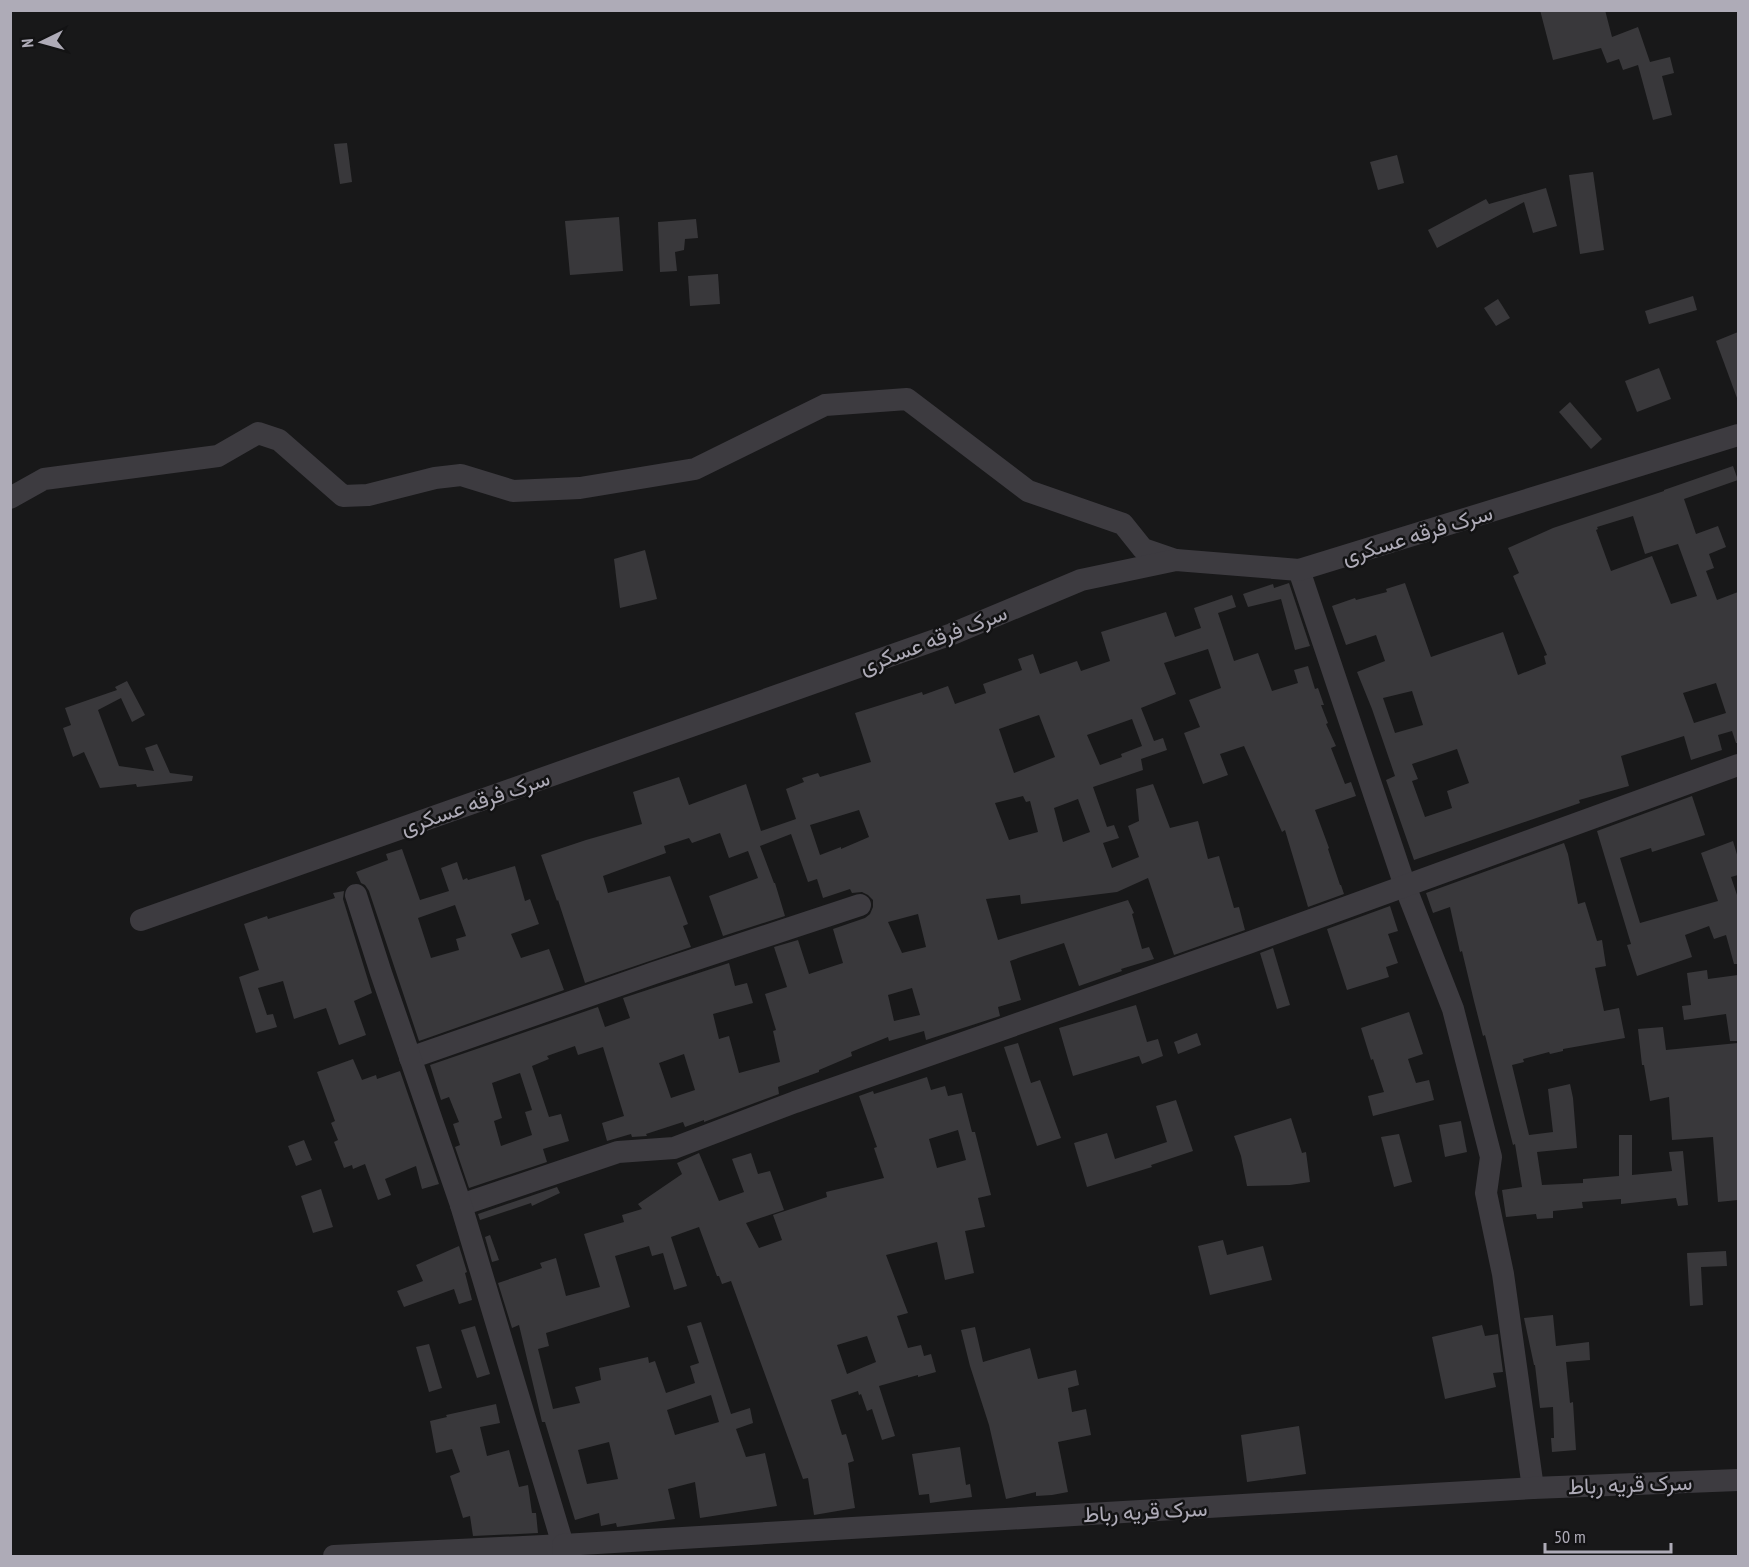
<svg xmlns="http://www.w3.org/2000/svg" width="1749" height="1567" font-family="'PT Sans Narrow',Vazirmatn,sans-serif">
	<style>
		.building { fill: #39383b; fill-rule: evenodd }
		.lines { fill: none; stroke-linecap: round; stroke-linejoin: round }
		.minor { stroke: #3d3b40; stroke-width: 22 }
		.labels { text-anchor: middle; dominant-baseline: central; stroke-width: 5; stroke-linejoin: round; paint-order: stroke }
		.street-label { font-size: 22px; fill: #aeabb7; stroke: #131314 }
	</style>
	<rect width="100%" height="100%" fill="#181819"/>
	<g class="building">
		<path d="M1540,10h65l7,27 26,-10 12,35 20,-5 4,16 -12,3 10,39 -19,5 -15,-55 -15,5 -4,-11 -12,4 -6,-15 -48,12z"/>
		<path d="M347,143l5,39 -12,2 -6,-40z"/>
		<path d="M1397,155l7,28 -26,7 -8,-28z"/>
		<path d="M1593,172l11,78 -24,4 -11,-79z"/>
		<path d="M1546,188l11,38 -24,7 -9,-31 -87,46 -9,-18 58,-31 3,5z"/>
		<path d="M619,217l4,54 -53,4 -5,-54z"/>
		<path d="M696,219l2,19 -13,1 -1,11 -9,2 2,19 -17,1 -2,-50z"/>
		<path d="M718,274l2,30 -30,2 -2,-30z"/>
		<path d="M1693,296l4,14 -48,14 -4,-13z"/>
		<path d="M1498,299l12,19 -14,8 -12,-18z"/>
		<path d="M1738,332v66h-1l-21,-57z"/>
		<path d="M1659,368l12,31 -34,13 -12,-31z"/>
		<path d="M1570,402l32,37 -11,10 -32,-37z"/>
		<path d="M1733,466l5,14 -54,19 12,35 22,-8 8,21 -17,7 5,14 -8,3 11,29 21,-8v151h-2l-4,-12 -14,4 4,15 -31,10 -7,-24 -63,20 8,30 -50,14 1,3 -166,57 -28,-80 9,-4 -23,-67 -15,-37 28,-11 -9,-26 -30,10 -14,-39 23,-8 1,2 31,-8 -1,-3 19,-6 26,74 72,-25 15,43 28,-11 -2,-8 3,-1 -34,-79 6,-3 -11,-25 45,-20 111,-37v-1zM1633,516l12,38 33,-10 19,52 -26,8 -19,-48 -41,15 -15,-41 2,-1 -1,-2zM1716,683l10,30 -32,10 -11,-30zM1412,691l11,34 -28,8 -12,-35zM1457,749l12,34 -22,8 5,17 -27,9 -13,-36 6,-2 -6,-15z"/>
		<path d="M645,550l12,49 -37,9 -6,-49z"/>
		<path d="M1289,583l21,63 -15,4 -14,-51 -33,8 -5,-13 30,-10 1,4z"/>
		<path d="M1232,595l4,12 -18,6 16,48 24,-8 14,38 26,-8 -4,-13 14,-4 7,23 3,-1 6,17h-3l7,18 -2,1 10,22 -5,2 14,36 6,-2 5,14 -41,14 14,38 -1,1 12,36h1l3,9 -36,13 -23,-77 -3,2 -38,-86 -24,8 8,21 -25,9 -19,-51 16,-6 -11,-27 32,-12 -13,-39 -44,14 12,31 -35,14 13,33 9,-3 4,12 -26,9 2,11 -50,17 14,40 7,-2 5,13 -16,5 9,25 27,-11 -11,-31 11,-5 -3,-32 17,-5 17,44 28,-7 10,38 11,-3 15,52 5,-1 6,23 -71,25 -26,-77 -31,14 -96,12 -1,-9 -34,4 12,41 130,-40 6,13 -2,1 10,35 7,-2 5,12 -33,10 1,2 -43,15 -15,-43 -40,13 -14,5 11,39 -23,7 2,9 -74,24 -2,-9 -35,10 -1,-4 -37,15 1,4 -33,14v2l-41,15 1,7 -75,28v-2l-19,7 -2,-5 -37,12 1,2 -15,1 -1,-3 -24,7 -5,-18 22,-7 -21,-69 -25,8 -3,-9 -28,10 2,3 -17,7 17,51 12,-3 8,27 -26,8 4,13 -78,26 -14,-41 5,-2 -7,-21 6,-2 -10,-25 -8,3 -11,-35 168,-58 7,20 25,-9 -7,-20 106,-35 6,23 12,-3 6,20 -40,11 6,25 10,-3 10,37 41,-11 -7,-31 3,-1 -11,-36 22,-7 -13,-40 24,-7 11,34 34,-11 -10,-34 32,-11 5,-4 3,-7v-7l-5,-5 -6,-3 -10,1 -2,-4 -27,9 -6,-19 -9,3 -17,-48 -31,12 14,37h1l10,33 -62,20 -14,-40 49,-18 -10,-27 -19,7 -9,-25 -28,10 -3,-5 -25,8 2,7 -63,23 5,17 62,-17 18,48 -5,2 8,21 -106,36 -27,-83 -1,1 -16,-46 45,-15 56,-16 -9,-32 46,-15 10,28 57,-21 15,47 35,-12 -10,-30 18,-7 -2,-4 16,-5 2,4 51,-15 -16,-49 67,-21 1,3 25,-9 7,18 31,-11 -3,-9 39,-14 -4,-11 15,-5 7,20 37,-13 4,10 29,-10 -9,-29 65,-20 9,25 26,-9 -7,-20zM1039,715l16,42 -41,16 -15,-44zM1132,719l10,27 -21,8 1,3 -22,8 -13,-30zM1023,796l3,6 4,-1 8,31 -29,8 -14,-37zM1078,799l12,33 -27,10 -9,-34zM859,810l10,27 -28,12v-2l-21,8 -10,-30zM918,914l8,33 -24,6 -14,-31zM912,988l8,27 -26,6 -6,-26zM684,1054l11,36 -24,8 -12,-35zM520,1073l12,37 -7,2 7,23 -31,11 -7,-25 8,-3 -10,-35z"/>
		<path d="M127,681l18,34 -13,7 -11,-24 -23,12 21,56 35,5 -9,-23 12,-4 13,29 23,3 -1,5 -55,6 -1,-3 -36,4 -16,-36 -11,5 -10,-29 8,-3 -6,-17 52,-18 -2,-3z"/>
		<path d="M1692,796l13,39 -53,17 -1,-4 -31,10 20,65 78,-22 -17,-48 32,-12 5,17v17l-7,2 7,21v66h-4l-8,-29 -12,4 -5,-13 -24,9 7,22 -55,19 -10,-31 4,-1 -34,-113z"/>
		<path d="M1564,843l4,11 10,50 7,-2 12,39 5,-1 4,26 -11,2 9,43 15,-3 6,30 -62,11v2l-13,3 -1,-2 -26,7 1,3 -12,3 17,70 24,-3 -5,-43 22,-5 3,14 4,50 -40,4 5,33 41,-2v-4l36,-3v-41h13v40l40,-4 -3,-19 14,-1 5,54 -10,1 -2,-8 -55,6v-5l-39,3 1,6 -30,3v7l-16,1 -1,-5 -30,3 -4,-27 20,-3 -7,-43 -2,1 -28,-110 -2,1 -9,-35 -12,-50 -2,1 -10,-45 -17,6 -7,-20z"/>
		<path d="M402,849l18,51 29,-9 -8,-23 16,-6 6,18 4,-2 1,2 47,-14 10,35 5,-2 9,25 -28,10 10,24 28,-9 15,41 -145,51 -50,-150 -4,-6 -4,-2 -5,-11 32,-12 -2,-6zM455,905l11,31 -10,3 3,11 -28,8 -13,-40z"/>
		<path d="M344,891l-1,8 29,94 -18,8 12,34 -27,10 -13,-37 -32,11 -11,-38 -25,7 9,27 6,-1 4,13 -21,6 -17,-56 20,-7 -15,-46 23,-8 1,3 67,-21 -2,-5z"/>
		<path d="M1390,906l8,25 -10,3 10,29 -12,4 3,10 -42,13 -20,-61z"/>
		<path d="M1273,948l17,57 -13,4 -17,-56z"/>
		<path d="M1707,970l1,9 30,-4v66h-8l-4,-27 -42,6 -2,-14 9,-1 -4,-32z"/>
		<path d="M1136,1005l11,37 11,-3 5,17 -21,8 -3,-8 -66,20 -14,-48z"/>
		<path d="M1409,1012l14,42 -15,5 8,24 13,-3 5,20 -61,16 -5,-20 16,-4 -11,-33 -2,1 -10,-32z"/>
		<path d="M1663,1027l3,23 72,-7v157l-20,2 -5,-65 -41,3 -3,-43 -19,4 -6,-36h-2l-4,-36z"/>
		<path d="M1197,1033l4,12 -23,9 -4,-12z"/>
		<path d="M1018,1043l13,40 9,-3 21,58 -24,8 -33,-99z"/>
		<path d="M353,1059l9,21 14,-5 1,4 23,-8 39,113 -17,5 -6,-23 -31,13 6,16 -13,5 -13,-36 -12,5 -1,-4 -8,3 -10,-26 4,-2 -7,-17 4,-2 -18,-49z"/>
		<path d="M927,1077l4,13 14,-4 3,10 14,-3 10,39h3l16,63 -13,3 7,29 -20,4 9,42 -29,7 -8,-38 -51,13 22,58 -11,3 11,32 13,-3 3,11 7,-2 5,18 -18,5v-2l-39,11 16,50 -13,4 -10,-31 -5,2 -6,-17 -2,1 -1,-4 -27,9 11,35 4,-1 8,27 -6,2 7,45 -41,7 -6,-37 -5,1 -72,-198 -9,3 -3,-8h-2l-18,-49 -28,10 16,49 -13,4 -11,-37 -11,3 -3,-10 -34,10 15,51 -84,26 3,13 -11,3 15,60 27,-6 -5,-16 26,-7 -2,-12 49,-11 1,6 6,-2 11,32 29,-10 -5,-17 9,-3 -12,-37 14,-4 30,92 19,-6 3,15 -17,6 10,28 19,-4 12,53 -77,12 -5,-36 -27,7 7,30 -58,8 -1,-4 -15,3 -2,-13 -24,7 -30,-98h-3l-23,-97 -7,3 -14,-45 44,-15 -2,-5 16,-5 10,38 34,-9 -16,-53 40,-12 -2,-7 20,-6 -4,-5 44,-30 -5,-11 22,-10 20,48 25,-9 -12,-33 19,-6 7,21 12,-3 14,39 -38,13 13,25 23,-8 -9,-25 54,-18 -1,-5 58,-14 -10,-30 3,-1 -18,-51 14,-5 1,3zM958,1130l8,30 -29,8 -8,-29zM867,1336l9,26 -29,12 -10,-29zM711,1395l8,27 -44,13 -8,-25zM609,1442l9,37 -31,5 -9,-34z"/>
		<path d="M1176,1100l17,51 -42,14 1,2 -65,20 -13,-44 33,-10 8,26 52,-17 -11,-36z"/>
		<path d="M1291,1118l11,35 4,-1 4,30 -20,3 -43,1 -6,-30 -7,-20z"/>
		<path d="M1461,1121l6,31 -22,5 -6,-32z"/>
		<path d="M1399,1134l13,48 -18,5 -13,-50z"/>
		<path d="M304,1140l8,20 -16,6 -8,-20z"/>
		<path d="M557,1187l3,6 -28,13 -1,-3 -51,17 -2,-6z"/>
		<path d="M321,1189l12,38 -20,6 -12,-37z"/>
		<path d="M490,1235l9,25 -7,2 -7,-25z"/>
		<path d="M1223,1240l4,15 36,-9 9,34 -62,15 -12,-49z"/>
		<path d="M459,1246l8,26 -2,1 7,27 -13,4 -5,-15 -50,18 -7,-16 26,-10 -7,-16z"/>
		<path d="M1726,1251l1,15 -26,1 2,38 -13,1 -3,-53z"/>
		<path d="M1553,1315l3,31 33,-4 1,18 -24,2 4,41 3,-1 3,48 -24,2 -1,-14h3l-1,-31 -13,1 -5,-43h-1l-10,-47z"/>
		<path d="M1482,1325l3,11 13,-2 5,38 -10,1 3,14 -51,12 -13,-62z"/>
		<path d="M475,1326l15,48 -13,4 -16,-48z"/>
		<path d="M975,1327l8,35 47,-14 8,31 38,-9 3,15 -11,3 4,24 14,-3 5,26 -33,7 10,50 -16,3 -16,1v-4l-30,7 -17,-74 -19,-59 -9,-36z"/>
		<path d="M429,1344l13,44 -13,4 -13,-45z"/>
		<path d="M496,1404l4,19 -20,4 7,29 22,-6 10,37 9,-2 4,28h4l2,20 -65,3 -3,-20 -7,2 -13,-42 10,-4 -8,-23 -16,4 -6,-32 17,-4 -1,-2z"/>
		<path d="M1299,1426l7,48 -59,8 -6,-47z"/>
		<path d="M960,1447l6,38 4,-1 2,13 -42,6 -1,-9 -10,1 -7,-41z"/>
	</g>
	<g class="lines">
		<g class="minor">
			<path d="M10,498l34,-19 174,-23 40,-23 21,7 64,56 25,-1 67,-17 26,-3 52,16 67,-3 115,-19 130,-64 82,-6 121,92 95,33 20,25 32,11"/>
			<path d="M1299,570l106,316 48,123 38,148 -5,36 17,81 30,214"/>
			<path d="M141,920l811,-286 129,-54 95,-20 123,10 439,-135"/>
			<path d="M410,1058l244,-85 206,-68"/>
			<path d="M461,1205l157,-53 56,-4 121,-46 453,-159 490,-178"/>
			<path d="M334,1556l229,-11 -102,-340 -80,-232 -25,-78"/>
			<path d="M564,1556l-1,-11 970,-57 205,-8"/>
		</g>
	</g>
	<g class="labels">
		<g class="street-label">
			<text transform="translate(1417 534) rotate(-17)">سرک فرقه عسکری</text>
			<text transform="translate(933 639) rotate(-21)">سرک فرقه عسکری</text>
			<text transform="translate(475 802) rotate(-19)">سرک فرقه عسکری</text>
			<text transform="translate(1630 1484) rotate(-2)">سرک قریه رباط</text>
			<text transform="translate(1145 1511) rotate(-3)">سرک قریه رباط</text>
		</g>
	</g>
	<rect width="1749" height="1567" fill="none" stroke="#aeabb7" stroke-width="24"/>
	<g transform="translate(42 42) rotate(265)" stroke="#131314" stroke-width="4.5" paint-order="stroke">
	<path d="M0-4.5L10 22L0 15L-10 22Z" fill="#aeabb7"/>
	<text y="-9" font-size="16" font-weight="bold" text-anchor="middle" fill="#aeabb7">N</text>
	</g>
	<path d="M1545 1543v9h126v-9" fill="none" stroke="#aeabb7" stroke-width="3"/>
	<text x="1554" y="1543" font-size="18" fill="#aeabb7" stroke="#131314" stroke-width="4.5" paint-order="stroke">50 m</text>
</svg>
